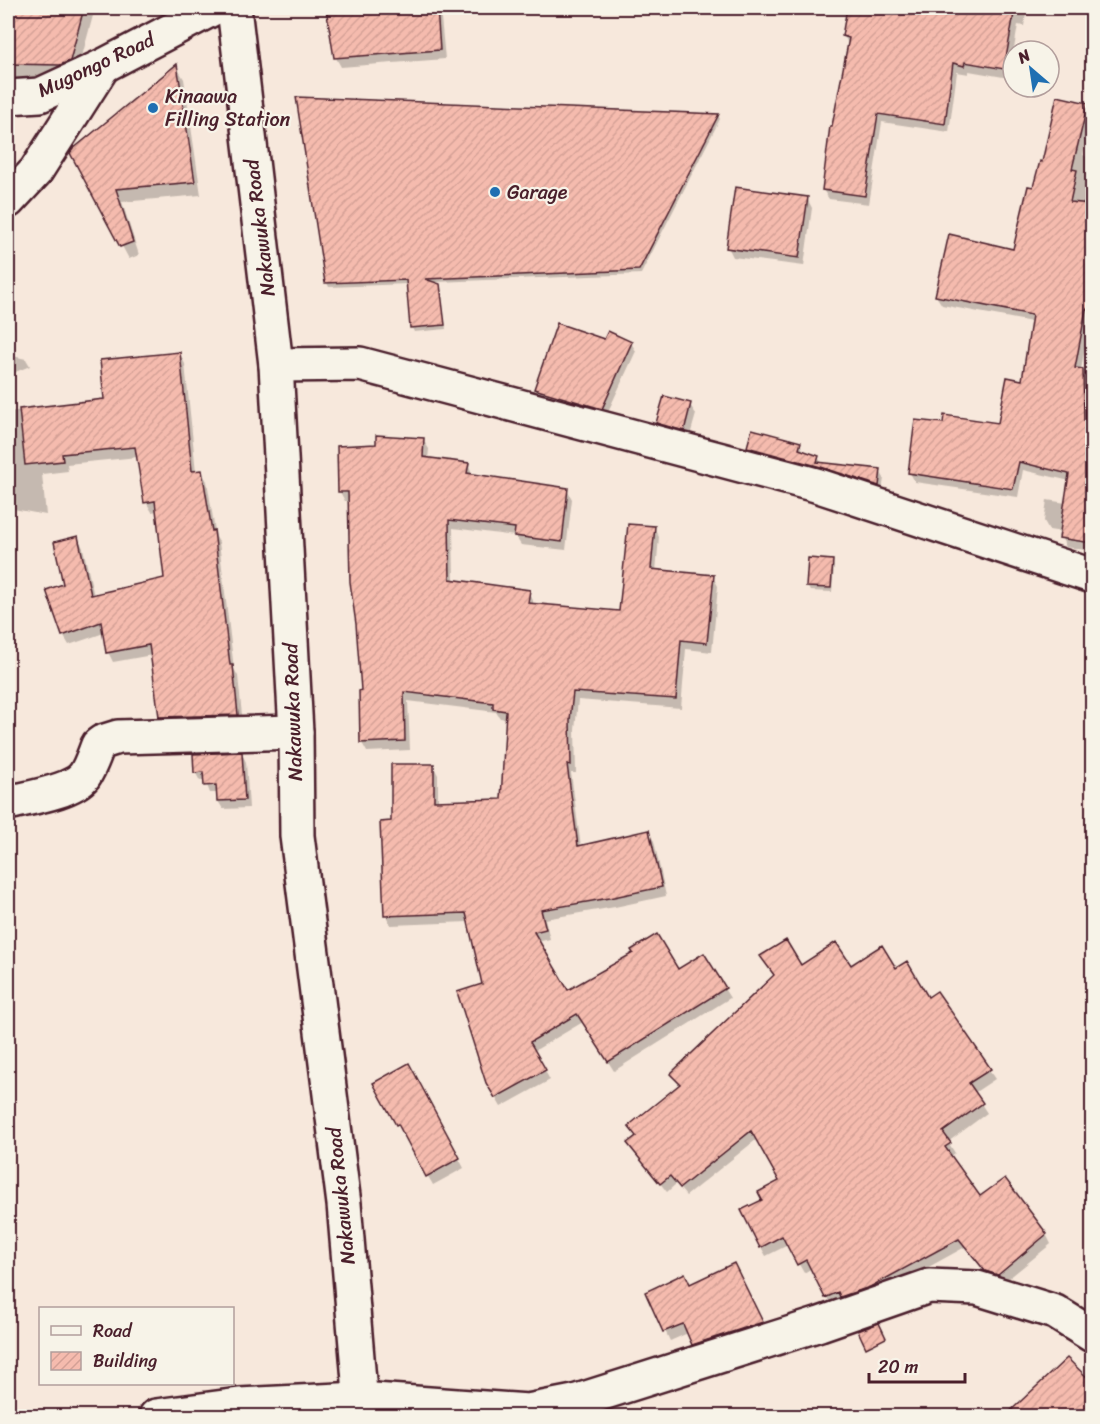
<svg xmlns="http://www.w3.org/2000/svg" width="1100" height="1424" font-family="Sriracha,sans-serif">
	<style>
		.shadow { fill: #0003; fill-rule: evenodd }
		.building { fill: url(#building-hatch); stroke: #4a1f2b; stroke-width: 1.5 }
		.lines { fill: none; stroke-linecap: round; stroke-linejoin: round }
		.minor-casing { stroke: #4a1f2b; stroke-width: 38 }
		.major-casing { stroke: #4a1f2b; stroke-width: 38 }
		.minor { stroke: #f7f3e8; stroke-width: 33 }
		.major { stroke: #f7f3e8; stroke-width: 33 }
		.poi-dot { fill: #1f6fb2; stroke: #f7f3e8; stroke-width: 2 }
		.labels { text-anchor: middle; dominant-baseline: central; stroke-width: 4.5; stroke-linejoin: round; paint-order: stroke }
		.street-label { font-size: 20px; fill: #4a1f2b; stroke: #f7f3e8 }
		.poi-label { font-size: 20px; fill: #4a1f2b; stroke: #f7f3e8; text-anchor: start }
	</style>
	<defs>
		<pattern id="building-hatch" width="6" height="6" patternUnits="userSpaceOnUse" patternTransform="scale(1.5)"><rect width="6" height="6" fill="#f5bbae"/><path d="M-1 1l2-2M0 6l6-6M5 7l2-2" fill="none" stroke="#d4a096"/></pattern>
	</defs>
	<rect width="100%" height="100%" fill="#f7e8dc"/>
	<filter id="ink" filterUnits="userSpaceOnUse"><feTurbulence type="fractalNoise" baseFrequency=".0167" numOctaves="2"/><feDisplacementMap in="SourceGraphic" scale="12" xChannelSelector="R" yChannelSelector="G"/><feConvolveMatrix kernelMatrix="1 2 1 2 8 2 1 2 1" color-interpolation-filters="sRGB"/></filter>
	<g filter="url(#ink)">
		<g class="shadow">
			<path d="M8,8h87l-18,67 -8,4 -61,-1z"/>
			<path d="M327,8h113l5,51 -104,8 -5,-9z"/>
			<path d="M849,8h135l9,1v-1h34l-3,18 -6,-1 -9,53 -40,-7v3l-12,-2 -8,60 -67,-10 -13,82 -40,-5 -6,-9 26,-145 -5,-9z"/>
			<path d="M176,66l8,13 17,116 -79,7 17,53 -10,4 -57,-106z"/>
			<path d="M1087,104l5,9 -9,42 9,4v146l-11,65 11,2v179l-26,-4 -5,-10 1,-5 -13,-2 -5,-9 3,-21 19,3 4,-22 -47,-11 -5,27 -103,-15 -5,-9 34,-49 55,1 24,-43 9,-60 -90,-17 -6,-9 78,-46 29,-86z"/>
			<path d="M718,115l2,4 -79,155 -204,8 4,8 5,39 -32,3 -2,-4 -5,-44 -78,3 -2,-4z"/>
			<path d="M807,198l5,10 -8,58 -71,-9 -5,-10z"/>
			<path d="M631,343l5,8 -30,65 -66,-19 -4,-8z"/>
			<path d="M180,354l5,10 11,108 5,-1 6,10 9,56 3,5 15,127 4,7 5,49 -77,2 -6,-10 -8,-62 -39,7 -5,-10 -4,-19 -35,12 -6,-10 2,-50 13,-47 5,10 11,48 71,-17 -8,-68 -5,1 -6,-10 -8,-45 -71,7 1,7 -26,3 4,41 -38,-7v-96l98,-12z"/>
			<path d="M8,355l18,4 4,7 -22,9z"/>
			<path d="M690,405l6,9 -7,25 -26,-7 -5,-9z"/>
			<path d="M423,440l6,9 -1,10 40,5 5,11 94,15 5,9 -6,51 -45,-5 -6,-9 -62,-8 1,53 73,10 6,9v5l88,7 33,-85 5,10 -3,34 57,6 5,9 -6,66 -26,-3 -5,59 -103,-8 -3,30 1,43h-5l10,74 67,-15 6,9 12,55 -51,11 -70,12 5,20 -13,3 30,50 111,-21 25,-16 27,43 -116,73 -31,-49 -49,29 16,29 -49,27 -14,-24 -4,-98 -14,-63 -78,3 -5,-9 6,-93 41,-58 5,10v28l65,-2 4,-82 -7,-1 -4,-6 -88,-11 2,49 -43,2 -5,-9 1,-51 -13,-191h-5l-5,-9 37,-46zM342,490l14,3h-14z"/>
			<path d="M800,443l4,9 14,5 4,7 58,7 4,7 -2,14 -129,-37 -4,-8z"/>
			<path d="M832,562l2,4 -2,26 -22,-1 -3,-5z"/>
			<path d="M242,754l4,8 3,46 -26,1 -5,-8v-8h-8l-5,-13 -5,1 -5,-9z"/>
			<path d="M762,957l38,10h50l45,3 33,29 8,-6 59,86 -21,14 13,20 -39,29 7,11 -5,4 30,41 66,36 5,10 -48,39 -11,-3 -27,-33 -89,49 -44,11 -20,-39 -8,5 -16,-28 -22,11 -5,-9 3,-47 17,-19 -24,-42 -71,57 -10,-12 -9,8 -38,-48 51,-58 -8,-12 103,-98z"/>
			<path d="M414,1075l50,93 -31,17 -58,-102z"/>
			<path d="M739,1274l28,58 -68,21 -11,-20 -18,8 -23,-48 44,-8z"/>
			<path d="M1067,1360l25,24v32h-77l-2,-4z"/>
			<path d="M985,1411l5,5h-12z"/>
		</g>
		<g class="building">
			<path d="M8,8h76l-14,53 -10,4 -52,-1z"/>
			<path d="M326,8h111l3,42 -106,8z"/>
			<path d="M847,8h168l-11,61 -39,-7 -1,4 -11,-3 -8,61 -67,-10 -13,82 -43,-6 8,-64h2l17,-88 -7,-2z"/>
			<path d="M177,64l18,118 -79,7 17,53 -13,5 -50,-94 3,-4z"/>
			<path d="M1057,96l31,7 -16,66 5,1 -7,32 22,2v106l-6,-1 -11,59 8,1 1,51h8v123l-33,-5 10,-64 -50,-12 -6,27 -105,-16 7,-53 28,3 1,-8 54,8 9,-46 15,3 10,-65 -97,-19 14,-62 64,15 15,-63 5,1 7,-26 2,1z"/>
			<path d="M296,97l27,1 396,16 -80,156 -214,9 15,5 5,41 -35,3 -4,-48 -81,3z"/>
			<path d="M735,187l73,10 -9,61 -73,-10z"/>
			<path d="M557,323l47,16 4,-8 24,11 -30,67 -68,-20z"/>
			<path d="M180,352l12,119 10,-1 10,61 2,-1 16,135h3l5,50 -79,2 -10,-72 -43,8 -5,-31 -39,14 -16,-46 17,-6 -9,-42 24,-6 13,59 73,-17 -9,-77 -11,2 -9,-56 -73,7 1,7 -38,4 -6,-56 85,-10 -4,-39z"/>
			<path d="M664,396l27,7 -7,28 -28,-8z"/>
			<path d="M752,429l49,13 -2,7 20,7 -2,6 64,7 -2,17 -58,-19 -74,-20z"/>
			<path d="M376,435l48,3 -1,19 46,6 -2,10 101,15 -6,54 -48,-6 1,-8 -66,-8 1,59 80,11 -2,13 91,8 9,-87 27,2 -4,43 63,6 -7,68 -26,-3 -5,59 -103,-7 -3,28 1,45 -4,-1 11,82 71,-16 13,57 -53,11 -68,12 5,19 -12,3 34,58 65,-37 -2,-3 26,-16 21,35 26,-16 22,35 -118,74 -31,-48 -47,28 16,28 -51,28 -9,-15 -29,-91 25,-8 -16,-71 -82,3 -4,-94 11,-1v-57h43v37l67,-2 5,-88 -13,-2v-6l-89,-11 1,49 -45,2 -1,-52 2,-1 -5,-66 -6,-42 -2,-90h-10l-1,-46 39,-2z"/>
			<path d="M808,558l25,2 -2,28 -25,-1z"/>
			<path d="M242,752l3,48 -28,1 -1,-16 -12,1 -1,-14 -9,1 -1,-19z"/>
			<path d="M786,940l15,25 35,-23 15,23 31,-20 14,23 11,-7 21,36 9,-6 54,78 -22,14 14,20 -40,29 8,11 -6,4 35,49 25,-18 42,56 -49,41 -13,-4 -26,-32 -89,48 -30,10 -2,-5 -13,6 -19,-38 -9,5 -15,-29 -22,12 -19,-38 21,-10 -4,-8 21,-11 -28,-50 -71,57 -10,-12 -10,8 -33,-41 9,-7 -8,-10 52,-42 -10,-10 104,-99 -14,-19z"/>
			<path d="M409,1063l51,95 -34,19 -28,-53 -2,1 -23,-42z"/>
			<path d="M734,1263l29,59 -71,23 -9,-21 -20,8 -18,-40 40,-19 5,11z"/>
			<path d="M879,1323l7,15 -20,10 -8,-17z"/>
			<path d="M1067,1358l25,24v34h-87z"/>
		</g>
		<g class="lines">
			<g class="minor-casing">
				<g id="minor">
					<path d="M8,97l32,-2 63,-29 111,-58"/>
					<path d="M8,201l28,-30 67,-105"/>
					<path d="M276,365l84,-1 456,121 276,91"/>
					<path d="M8,803c19,-5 63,-11 76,-27 6,-8 10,-21 14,-31l4,-3 16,-5 178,-5"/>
					<path d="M156,1416l83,-11 121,-6 168,12 46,-9 246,-78 109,-38 48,2 78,24 37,23"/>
				</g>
			</g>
			<g class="major-casing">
				<path id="major" d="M234,8l42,357 20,367 1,104 47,368 18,212"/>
			</g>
			<use href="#minor" class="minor"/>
			<use href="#major" class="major"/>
		</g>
	</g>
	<g class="poi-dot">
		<circle cx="153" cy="108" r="6"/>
		<circle cx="495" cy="192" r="6"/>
	</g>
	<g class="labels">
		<g class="street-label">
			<text transform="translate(96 65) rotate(-25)">Mugongo Road</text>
			<text transform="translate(260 228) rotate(-97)">Nakawuka Road</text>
			<text transform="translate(293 712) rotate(-92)">Nakawuka Road</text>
			<text transform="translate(341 1196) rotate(-96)">Nakawuka Road</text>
		</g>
		<g class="poi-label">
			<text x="165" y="96">Kinaawa<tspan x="165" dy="23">Filling Station</tspan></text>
			<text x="507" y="192">Garage</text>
		</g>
	</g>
	<rect width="1100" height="1424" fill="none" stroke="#f7f3e8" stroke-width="30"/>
	<rect x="15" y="15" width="1070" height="1394" fill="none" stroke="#4a1f2b" stroke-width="2" filter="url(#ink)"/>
	<rect x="39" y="1307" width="195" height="78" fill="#f7f3e8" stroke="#b29e9c" stroke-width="1.5"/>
	<rect x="51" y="1326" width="30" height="9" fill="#f7f3e8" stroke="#b29e9c" stroke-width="1.5"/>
	<text x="93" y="1337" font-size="18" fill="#4a1f2b">Road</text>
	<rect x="51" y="1352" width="30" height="18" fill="url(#building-hatch)" stroke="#b29e9c" stroke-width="1.5"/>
	<text x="93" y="1367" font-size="18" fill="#4a1f2b">Building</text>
	<g transform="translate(1031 69) rotate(331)"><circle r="28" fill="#f7f3e8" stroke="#b29e9c" stroke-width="1.5"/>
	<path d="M0-4.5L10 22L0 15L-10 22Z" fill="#1f6fb2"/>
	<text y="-9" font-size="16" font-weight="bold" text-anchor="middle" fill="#4a1f2b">N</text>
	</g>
	<path d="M869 1373v9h96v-9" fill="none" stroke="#4a1f2b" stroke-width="3"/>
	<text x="878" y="1373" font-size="18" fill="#4a1f2b" stroke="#f7f3e8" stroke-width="4.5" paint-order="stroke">20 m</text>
</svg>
